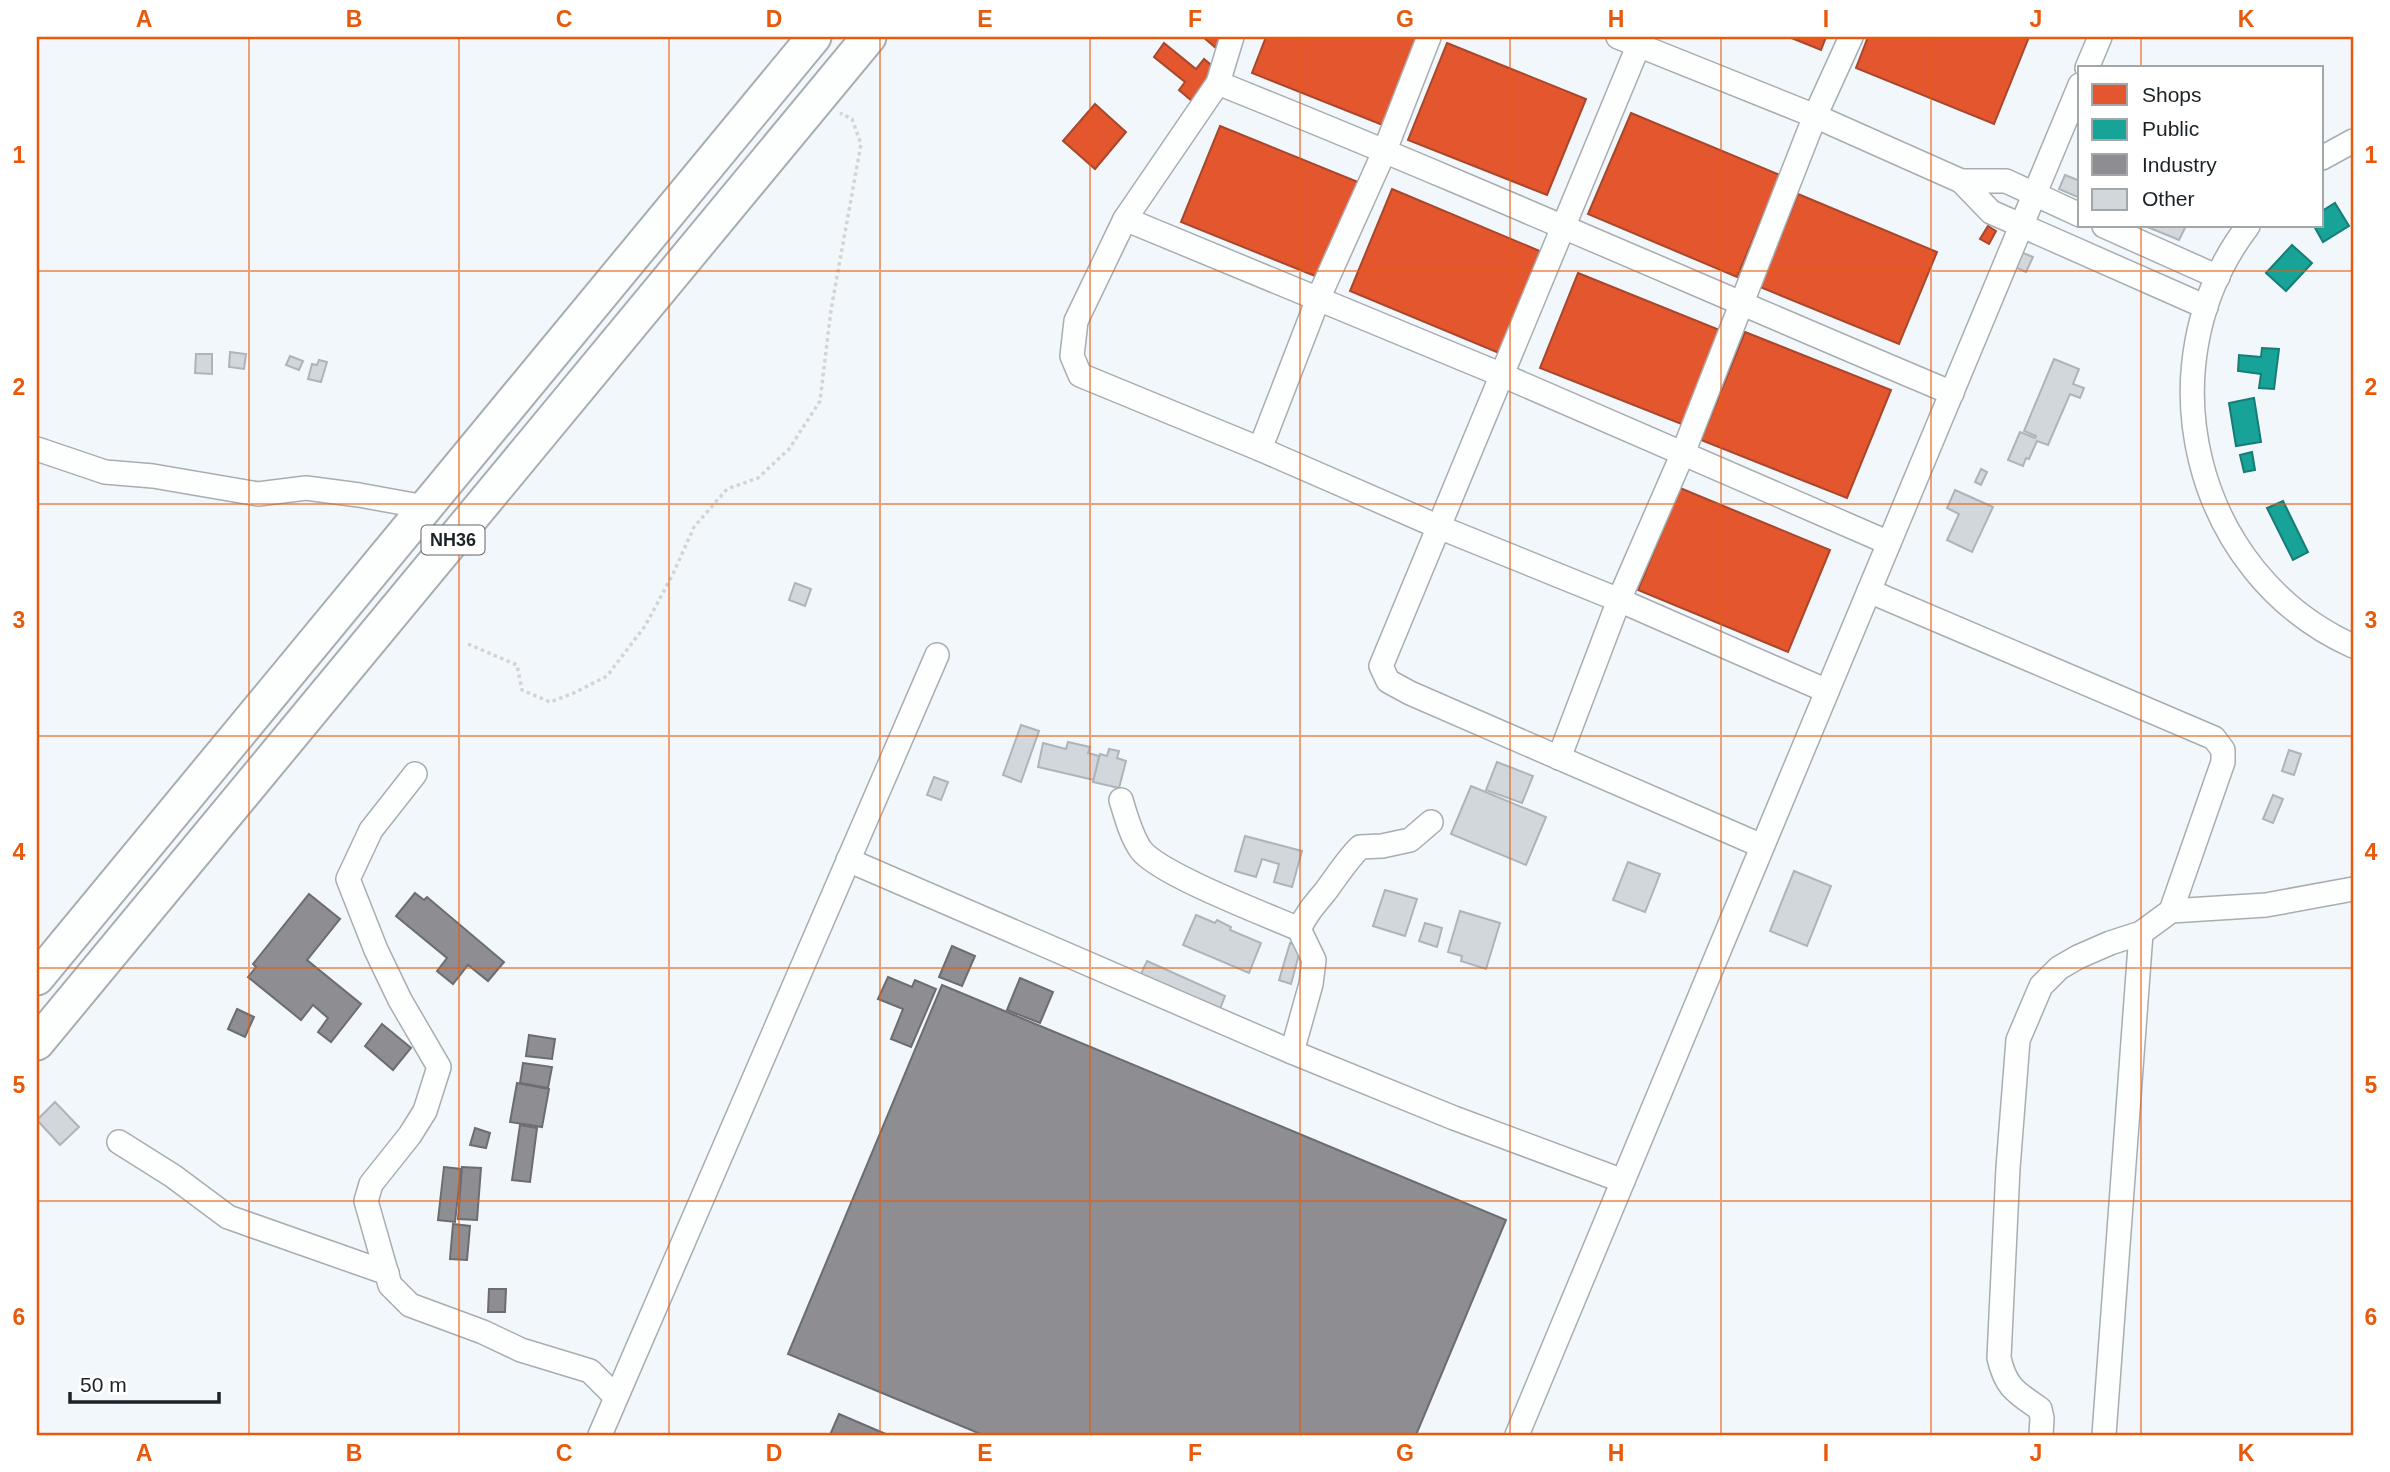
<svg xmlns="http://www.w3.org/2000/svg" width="2390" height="1472" font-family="Helvetica,sans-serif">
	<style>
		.shops { fill: #e4572e; stroke: #a8472c; stroke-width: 2 }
		.public { fill: #17a398; stroke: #187c76; stroke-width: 2 }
		.industry { fill: #8d8d92; stroke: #6b6d72; stroke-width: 2 }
		.building { fill: #d1d7db; stroke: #aeb4b7; stroke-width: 2 }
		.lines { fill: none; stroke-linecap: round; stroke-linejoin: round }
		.minor-casing { stroke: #a8adb1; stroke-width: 26 }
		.highway-casing { stroke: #a8adb1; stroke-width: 37 }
		.path { stroke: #d3d4d5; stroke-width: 3.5; stroke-dasharray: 3.5 3.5; stroke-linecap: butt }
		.minor { stroke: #fdfefe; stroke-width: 23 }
		.highway { stroke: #fdfefe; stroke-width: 33 }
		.grid { fill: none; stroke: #e8590c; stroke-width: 2; stroke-opacity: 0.55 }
		.labels { text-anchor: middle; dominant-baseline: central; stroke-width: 7; stroke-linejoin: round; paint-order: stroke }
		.shield { fill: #fff; stroke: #606467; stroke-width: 2 }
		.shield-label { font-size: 18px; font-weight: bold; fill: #1c2226 }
		.neatline { fill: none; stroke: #e8590c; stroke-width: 2.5 }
		.grid-label { font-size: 23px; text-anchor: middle; font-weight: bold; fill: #e8590c }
	</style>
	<rect width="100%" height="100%" fill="#f2f7fb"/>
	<g class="shops">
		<path d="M1203,37h22l-9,11z"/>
		<path d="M1266,37h161l-37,91 -138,-55z"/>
		<path d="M1789,37h37l-5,13z"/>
		<path d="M1868,37h161l-35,87 -138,-56z"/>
		<path d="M1164,43l32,26 8,-10 13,11 -25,31 -13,-11 6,-8 -31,-25z"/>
		<path d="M1447,43l139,56 -39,96 -139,-55z"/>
		<path d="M1095,104l31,28 -31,37 -32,-28z"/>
		<path d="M1631,113l149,62 -43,102 -149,-63z"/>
		<path d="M1220,126l138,56 -38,96 -139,-56z"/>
		<path d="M1392,189l150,63 -43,101 -149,-62z"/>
		<path d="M1798,194l139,58 -38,92 -139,-57z"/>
		<path d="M1988,226l8,5 -7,13 -9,-5z"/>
		<path d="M1578,273l149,60 -38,94 -149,-59z"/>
		<path d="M1745,332l146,58 -44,108 -146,-58z"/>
		<path d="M1680,488l150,62 -42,102 -150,-62z"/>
	</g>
	<g class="public">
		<path d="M2335,203l14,23 -26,16 -9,-16h8v-15z"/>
		<path d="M2292,245l20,18 -26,28 -20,-18z"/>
		<path d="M2262,348l17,1 -5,40 -15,-1 2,-14 -23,-3 1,-16 22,2z"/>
		<path d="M2254,398l7,44 -25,4 -7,-43z"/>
		<path d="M2252,452l3,18 -11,2 -4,-17z"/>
		<path d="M2283,501l25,51 -15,8 -26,-52z"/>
	</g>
	<g class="industry">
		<path d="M415,893l9,7 3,-3 77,65 -16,19 -20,-16 -15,19 -16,-13 10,-13 -51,-42z"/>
		<path d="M309,894l31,25 -33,41 54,44 -30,38 -13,-10 10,-14 -15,-13 -12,15 -53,-43 8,-10 -3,-3z"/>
		<path d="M952,946l23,10 -13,30 -23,-9z"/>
		<path d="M888,977l24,10 3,-7 21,9 -25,58 -20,-8 12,-30 -25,-10z"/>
		<path d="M1020,978l33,14 -13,31 -33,-13z"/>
		<path d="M942,985l564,235 -90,215h-433l-195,-81z"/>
		<path d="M237,1009l17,8 -9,20 -17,-8z"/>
		<path d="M382,1024l29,24 -18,22 -28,-24z"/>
		<path d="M529,1035l26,4 -3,20 -26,-3z"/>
		<path d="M523,1063l29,4 -4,21 -28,-5z"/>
		<path d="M517,1083l32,6 -7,38 -32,-5z"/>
		<path d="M520,1125l17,3 -7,54 -18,-2z"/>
		<path d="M475,1128l15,5 -4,15 -16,-3z"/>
		<path d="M444,1167l17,2 -6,53 -17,-2z"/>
		<path d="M462,1167l19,1 -4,52 -19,-1z"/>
		<path d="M453,1224l17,2 -3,34 -17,-1z"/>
		<path d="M489,1289h17l-1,23h-17z"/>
		<path d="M839,1414l49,21h-58z"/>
	</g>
	<g class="building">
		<path d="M2065,175l15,6v17l-21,-9z"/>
		<path d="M2145,226h41l-7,14z"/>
		<path d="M2016,250l17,7 -7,15 -16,-7z"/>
		<path d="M230,352l16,2 -2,15 -15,-2z"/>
		<path d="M196,354h16v20l-17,-1z"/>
		<path d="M290,356l13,5 -4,9 -13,-5z"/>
		<path d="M2054,359l25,10 -6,15 11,4 -4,10 -10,-4 -22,51 -11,-4 -8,18 -3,-1 -3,8 -15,-6 12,-28 15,6 1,-2 -12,-5z"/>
		<path d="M319,360l8,2 -6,20 -13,-3 4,-15 5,1z"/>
		<path d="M1981,469l6,3 -6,13 -6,-3z"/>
		<path d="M1955,490l38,17 -21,45 -25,-12 12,-26 -12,-6z"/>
		<path d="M795,583l16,6 -6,17 -16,-6z"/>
		<path d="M1021,725l18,6 -18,51 -18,-7z"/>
		<path d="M1068,742l22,5 -2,6 11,3 -5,24 -56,-13 5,-24 23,6z"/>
		<path d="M1109,749l10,2 -2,7 9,3 -7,27 -26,-6 7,-28 7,2z"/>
		<path d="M2289,750l12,4 -7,21 -12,-4z"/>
		<path d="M1497,762l36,14 -11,27 -36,-13z"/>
		<path d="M934,777l14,5 -7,18 -14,-5z"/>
		<path d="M1471,786l75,31 -20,48 -75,-31z"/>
		<path d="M2273,795l10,4 -10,24 -10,-4z"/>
		<path d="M1245,836l57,15 -10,36 -18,-5 5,-18 -17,-5 -6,18 -21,-6z"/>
		<path d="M1628,862l32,12 -15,38 -32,-12z"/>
		<path d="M1794,871l37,15 -24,60 -37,-15z"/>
		<path d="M1385,890l32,9 -12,37 -32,-10z"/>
		<path d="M1460,911l40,12 -14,46 -25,-8 1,-5 -14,-4z"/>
		<path d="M1196,915l19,8 2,-3 14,7 -1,3 31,13 -12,30 -66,-28z"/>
		<path d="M1425,923l17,5 -5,19 -18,-6z"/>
		<path d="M1290,943l11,4 -10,37 -12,-4z"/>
		<path d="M1147,961l78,35 -7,18 -79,-36z"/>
		<path d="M55,1102l24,25 -19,18 -23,-25z"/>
	</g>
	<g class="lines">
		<g class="minor-casing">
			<g id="minor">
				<path d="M1232,37l-14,46 -93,136 -49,102 -4,35 8,19 180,74 179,78 180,73 208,91"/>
				<path d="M1618,37l197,79 146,65 30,31 215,95"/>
				<path d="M1642,37l-261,629 7,15 22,12 352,153"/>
				<path d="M2087,68l13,-31"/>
				<path d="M1218,83c247,99 489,207 734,310"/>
				<path d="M2322,158l31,-17"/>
				<path d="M1961,181h45l74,34"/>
				<path d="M1125,219l377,156 387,168"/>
				<path d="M2104,226l114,51"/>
				<path d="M2248,226c-106,139 -55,348 105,420"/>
				<path d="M37,449l68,23 48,4 105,18 48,-6 53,7 66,12"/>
				<path d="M1260,449l58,-150 67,-149 44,-113"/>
				<path d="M1869,591l345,147 9,12v12l-52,149 95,-6 87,-16"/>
				<path d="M1559,758l60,-158 64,-147 132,-337 36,-79"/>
				<path d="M415,774l-44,56 -23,49 28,71 24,50 39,67 -14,44 -15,24 -39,49 -5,17 24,84 20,20 73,27 38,18 69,21 26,26"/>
				<path d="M1121,800c5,16 10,36 20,50 18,24 126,65 158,79l15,31 -3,24 -19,68"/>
				<path d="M848,860l444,192 162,66 169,63"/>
				<path d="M1299,929c8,-16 15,-24 26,-37 12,-16 21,-31 35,-45l22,-1 28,-6 21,-18"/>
				<path d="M119,1142l54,34 55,41 159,56"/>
				<path d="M600,1435l337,-780"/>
				<path d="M1517,1435l563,-1350"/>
				<path d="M2041,1435l1,-17 -2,-9c-24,-17 -34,-21 -41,-51l9,-190 10,-128 23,-54 18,-18 19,-11 32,-14 31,-10 30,-22"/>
				<path d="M2104,1435l37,-502"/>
			</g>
		</g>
		<g class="highway-casing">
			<g id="highway">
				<path d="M37,978l777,-941"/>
				<path d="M37,1043l832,-1006"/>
			</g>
		</g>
		<path class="path" d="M468,644l49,21 5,25 28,12 24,-9 33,-17 38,-50 28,-52 21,-47 33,-38 31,-11 31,-29 31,-48 11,-91 30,-166 -9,-25 -12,-6"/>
		<use href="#minor" class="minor"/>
		<use href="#highway" class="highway"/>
	</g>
	<path class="grid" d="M249,37v1398M459,37v1398M669,37v1398M880,37v1398M1090,37v1398M1300,37v1398M1510,37v1398M1721,37v1398M1931,37v1398M2141,37v31M2141,226v1209M37,271h2316M37,504h2316M37,736h2316M37,968h2316M37,1201h2316"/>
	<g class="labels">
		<rect class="shield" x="421.5" y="525.5" width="63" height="29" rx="5"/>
		<g class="shield-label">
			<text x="453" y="540">NH36</text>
		</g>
	</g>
	<rect width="2390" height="1472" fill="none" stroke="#ffffff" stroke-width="77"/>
	<rect x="2078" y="66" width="245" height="161" fill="#ffffff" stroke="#a4a7a8" stroke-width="2"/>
	<rect x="2092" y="84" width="35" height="21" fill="#e4572e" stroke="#a4a7a8" stroke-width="2"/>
	<text x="2142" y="102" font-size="21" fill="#1c2226">Shops</text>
	<rect x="2092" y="119" width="35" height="21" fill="#17a398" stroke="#a4a7a8" stroke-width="2"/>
	<text x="2142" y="136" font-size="21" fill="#1c2226">Public</text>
	<rect x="2092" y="154" width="35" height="21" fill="#8d8d92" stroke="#a4a7a8" stroke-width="2"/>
	<text x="2142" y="172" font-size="21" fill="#1c2226">Industry</text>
	<rect x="2092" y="189" width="35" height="21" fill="#d1d7db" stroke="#a4a7a8" stroke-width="2"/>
	<text x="2142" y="206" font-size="21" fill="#1c2226">Other</text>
	<path d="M70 1392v10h149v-10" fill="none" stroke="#1c2226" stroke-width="3.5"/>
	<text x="80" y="1392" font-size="21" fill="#1c2226" stroke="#ffffff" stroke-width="5" paint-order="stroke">50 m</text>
	<rect x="38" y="38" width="2314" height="1396" class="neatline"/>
	<g class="grid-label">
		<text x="144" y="27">A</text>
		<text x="354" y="27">B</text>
		<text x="564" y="27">C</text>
		<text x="774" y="27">D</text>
		<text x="985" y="27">E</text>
		<text x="1195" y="27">F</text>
		<text x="1405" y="27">G</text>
		<text x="1616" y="27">H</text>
		<text x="1826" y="27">I</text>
		<text x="2036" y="27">J</text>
		<text x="2246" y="27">K</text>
		<text x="19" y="163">1</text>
		<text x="2371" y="163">1</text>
		<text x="19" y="395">2</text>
		<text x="2371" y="395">2</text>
		<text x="19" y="628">3</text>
		<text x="2371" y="628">3</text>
		<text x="19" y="860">4</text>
		<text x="2371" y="860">4</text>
		<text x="19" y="1093">5</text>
		<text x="2371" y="1093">5</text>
		<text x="19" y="1325">6</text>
		<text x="2371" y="1325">6</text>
		<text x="144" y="1461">A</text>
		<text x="354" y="1461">B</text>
		<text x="564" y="1461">C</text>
		<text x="774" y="1461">D</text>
		<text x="985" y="1461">E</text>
		<text x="1195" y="1461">F</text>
		<text x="1405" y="1461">G</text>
		<text x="1616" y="1461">H</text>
		<text x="1826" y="1461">I</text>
		<text x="2036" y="1461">J</text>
		<text x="2246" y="1461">K</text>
	</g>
</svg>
